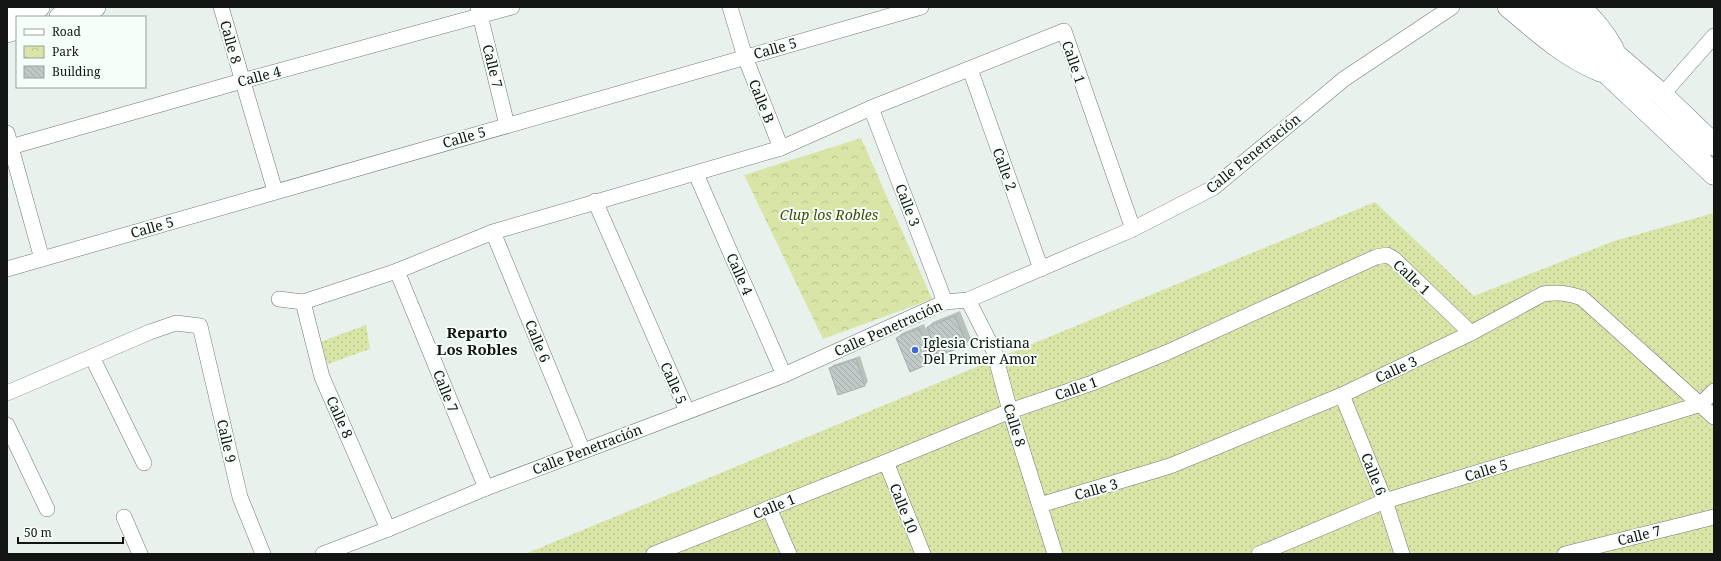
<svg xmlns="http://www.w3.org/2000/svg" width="1721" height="561" font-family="'Noto Serif',serif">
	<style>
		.grass { fill: url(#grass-dots) }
		.park { fill: url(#park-crowns) }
		.shadow { fill: #0003 }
		.building { fill: url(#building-back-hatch); stroke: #a8b1af }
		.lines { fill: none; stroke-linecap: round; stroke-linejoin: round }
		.minor-casing { stroke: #727975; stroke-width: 16 }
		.tertiary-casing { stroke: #727975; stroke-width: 20 }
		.secondary-casing { stroke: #727975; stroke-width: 22 }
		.primary-casing { stroke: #727975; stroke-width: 23 }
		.minor { stroke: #fff; stroke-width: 15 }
		.tertiary { stroke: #fff; stroke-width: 19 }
		.secondary { stroke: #fff; stroke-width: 21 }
		.primary { stroke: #fff; stroke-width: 22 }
		.poi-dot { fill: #3a69d9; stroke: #f6fef9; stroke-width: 1.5 }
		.labels { text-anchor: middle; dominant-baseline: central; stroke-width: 4; stroke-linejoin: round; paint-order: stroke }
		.street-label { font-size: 14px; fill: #131514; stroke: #f6fef9 }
		.park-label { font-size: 14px; font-style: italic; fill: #454e05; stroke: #f6fef9 }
		.poi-label { font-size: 14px; fill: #131514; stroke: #f6fef9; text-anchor: start }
		.neighbourhood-label { font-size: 15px; font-weight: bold; fill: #131514; stroke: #f6fef9 }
	</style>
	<defs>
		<pattern id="grass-dots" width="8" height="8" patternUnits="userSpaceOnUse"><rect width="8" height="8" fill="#d9e5a6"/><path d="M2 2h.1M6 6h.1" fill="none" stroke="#b9c48e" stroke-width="1.8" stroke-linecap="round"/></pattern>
		<pattern id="park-crowns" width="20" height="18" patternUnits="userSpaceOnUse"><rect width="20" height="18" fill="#d9e5a6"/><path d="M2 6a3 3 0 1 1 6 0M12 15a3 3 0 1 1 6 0" fill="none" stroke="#b9c48e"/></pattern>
		<pattern id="building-back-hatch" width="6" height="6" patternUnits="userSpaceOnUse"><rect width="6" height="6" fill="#c0c9c7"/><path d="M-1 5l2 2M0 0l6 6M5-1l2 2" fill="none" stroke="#a4acaa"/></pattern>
	</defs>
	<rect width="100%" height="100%" fill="#e9f1ec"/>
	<g class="grass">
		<path d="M1375,202l99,94 140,-55 100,-28v341h-1189z"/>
		<path d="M366,325l4,24 -42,15 -8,-22z"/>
	</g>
	<path class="park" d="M861,138l71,161 -109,40 -79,-164z"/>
	<g class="shadow">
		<path d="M960,311l11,28 -5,5 -28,11 -5,6 -36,-23 5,-5 22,-9 2,5 7,-7z"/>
		<path d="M860,356l8,26 -3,3 -27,9 -8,-25 3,-4z"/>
	</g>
	<g class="building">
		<path d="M955,316l12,29 -29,11 -11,-29z"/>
		<path d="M919,328l14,34 -23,10 -14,-34z"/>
		<path d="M856,359l9,27 -27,9 -9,-27z"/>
	</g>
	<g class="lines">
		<g class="minor-casing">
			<g id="minor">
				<path d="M221,7l54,184"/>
				<path d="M478,7l29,118"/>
				<path d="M730,7l15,50 36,91"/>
				<path d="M970,69l71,200"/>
				<path d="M1662,95l52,-59"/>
				<path d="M871,108l74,194"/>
				<path d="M7,133l35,126"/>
				<path d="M7,148l235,-67 270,-74"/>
				<path d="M696,174l88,201"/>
				<path d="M595,201l92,210"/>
				<path d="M493,232l90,219"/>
				<path d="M7,269l914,-262"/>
				<path d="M397,271l89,217"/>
				<path d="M279,299l24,3 94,-31 96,-39 288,-84 90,-40 193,-77 69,198"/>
				<path d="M968,300l26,51 16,60 45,143"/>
				<path d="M303,302l19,75 66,152"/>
				<path d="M92,357l52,106"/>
				<path d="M7,393l143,-61 26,-9 24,3 40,171 23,57"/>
				<path d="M1342,395l43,106 17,53"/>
				<path d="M7,425l40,84"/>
				<path d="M886,462l37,92"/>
				<path d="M1040,505l130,-39 56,-23 116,-48 129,-62 72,-39c15,-2 25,-1 39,4l132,119"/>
				<path d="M769,508l20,46"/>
				<path d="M124,517l16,37"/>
				<path d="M323,554l65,-25 98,-41 298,-113 161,-73 23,-2 165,-71 80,-41 131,-109 108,-72"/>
				<path d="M654,554l232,-92 124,-51 82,-28 76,-31 208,-95 11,-2 7,4 77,74"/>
				<path d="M1259,554l126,-53 316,-97 13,-13"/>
				<path d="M1565,554l149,-37"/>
			</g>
		</g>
		<g class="tertiary-casing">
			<g id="tertiary">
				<path d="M1507,7c31,26 55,49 93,65"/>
				<path d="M1581,7c14,12 24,25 33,41"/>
			</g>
		</g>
		<g class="secondary-casing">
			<g id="secondary">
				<path d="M7,16l32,-9"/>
				<path d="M60,17l35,-10"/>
				<path d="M7,32l10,-3"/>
			</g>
		</g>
		<g class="primary-casing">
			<g id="primary">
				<path d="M1531,7l78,68 105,99"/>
				<path d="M1560,7l102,88 52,50"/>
			</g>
		</g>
		<use href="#minor" class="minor"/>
		<use href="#tertiary" class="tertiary"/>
		<use href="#secondary" class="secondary"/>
		<use href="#primary" class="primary"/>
	</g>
	<circle class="poi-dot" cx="915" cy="350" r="4"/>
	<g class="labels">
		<g class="street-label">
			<text transform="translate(231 42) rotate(74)">Calle 8</text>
			<text transform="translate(775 48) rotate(-16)">Calle 5</text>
			<text transform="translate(1074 62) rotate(71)">Calle 1</text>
			<text transform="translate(493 66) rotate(76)">Calle 7</text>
			<text transform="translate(259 76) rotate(-15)">Calle 4</text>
			<text transform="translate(762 101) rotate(68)">Calle B</text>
			<text transform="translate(464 137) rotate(-16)">Calle 5</text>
			<text transform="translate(1253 153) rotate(-39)">Calle Penetración</text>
			<text transform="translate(1005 169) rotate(70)">Calle 2</text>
			<text transform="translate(908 205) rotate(69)">Calle 3</text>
			<text transform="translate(152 227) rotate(-16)">Calle 5</text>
			<text transform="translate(740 274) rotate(66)">Calle 4</text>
			<text transform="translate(1412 277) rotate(43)">Calle 1</text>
			<text transform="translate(888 328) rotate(-24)">Calle Penetración</text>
			<text transform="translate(538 341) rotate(68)">Calle 6</text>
			<text transform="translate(1396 369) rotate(-25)">Calle 3</text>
			<text transform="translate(674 383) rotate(66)">Calle 5</text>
			<text transform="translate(1076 388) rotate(-19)">Calle 1</text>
			<text transform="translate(446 391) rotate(68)">Calle 7</text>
			<text transform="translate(340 417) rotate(66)">Calle 8</text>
			<text transform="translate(1015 425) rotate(73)">Calle 8</text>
			<text transform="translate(227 441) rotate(77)">Calle 9</text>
			<text transform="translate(587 449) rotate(-21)">Calle Penetración</text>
			<text transform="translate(1486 470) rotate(-17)">Calle 5</text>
			<text transform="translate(1374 474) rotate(68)">Calle 6</text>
			<text transform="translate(1096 489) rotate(-16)">Calle 3</text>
			<text transform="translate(774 506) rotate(-22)">Calle 1</text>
			<text transform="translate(904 508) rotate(68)">Calle 10</text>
			<text transform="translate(1639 535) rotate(-14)">Calle 7</text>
		</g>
		<g class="park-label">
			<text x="829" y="214">Clup los Robles</text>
		</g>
		<g class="poi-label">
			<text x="923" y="342">Iglesia Cristiana<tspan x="923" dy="16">Del Primer Amor</tspan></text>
		</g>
		<g class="neighbourhood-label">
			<text x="477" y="332">Reparto<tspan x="477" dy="17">Los Robles</tspan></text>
		</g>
	</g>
	<rect width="1721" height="561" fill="none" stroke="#131514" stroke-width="16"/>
	<rect x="16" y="16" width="130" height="72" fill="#f6fef9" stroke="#9ba19d"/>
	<rect x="24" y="29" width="20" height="6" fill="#ffffff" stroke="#9ba19d"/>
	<text x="52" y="36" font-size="12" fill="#131514">Road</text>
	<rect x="24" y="46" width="20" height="12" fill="url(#park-crowns)" stroke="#9ba19d"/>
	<text x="52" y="56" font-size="12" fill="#131514">Park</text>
	<rect x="24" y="66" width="20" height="12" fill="url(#building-back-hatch)" stroke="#9ba19d"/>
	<text x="52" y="76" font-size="12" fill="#131514">Building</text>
	<path d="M18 537v6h105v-6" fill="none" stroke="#131514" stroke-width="2"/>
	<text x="24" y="537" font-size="12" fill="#131514" stroke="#f6fef9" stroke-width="3" paint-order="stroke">50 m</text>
</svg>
